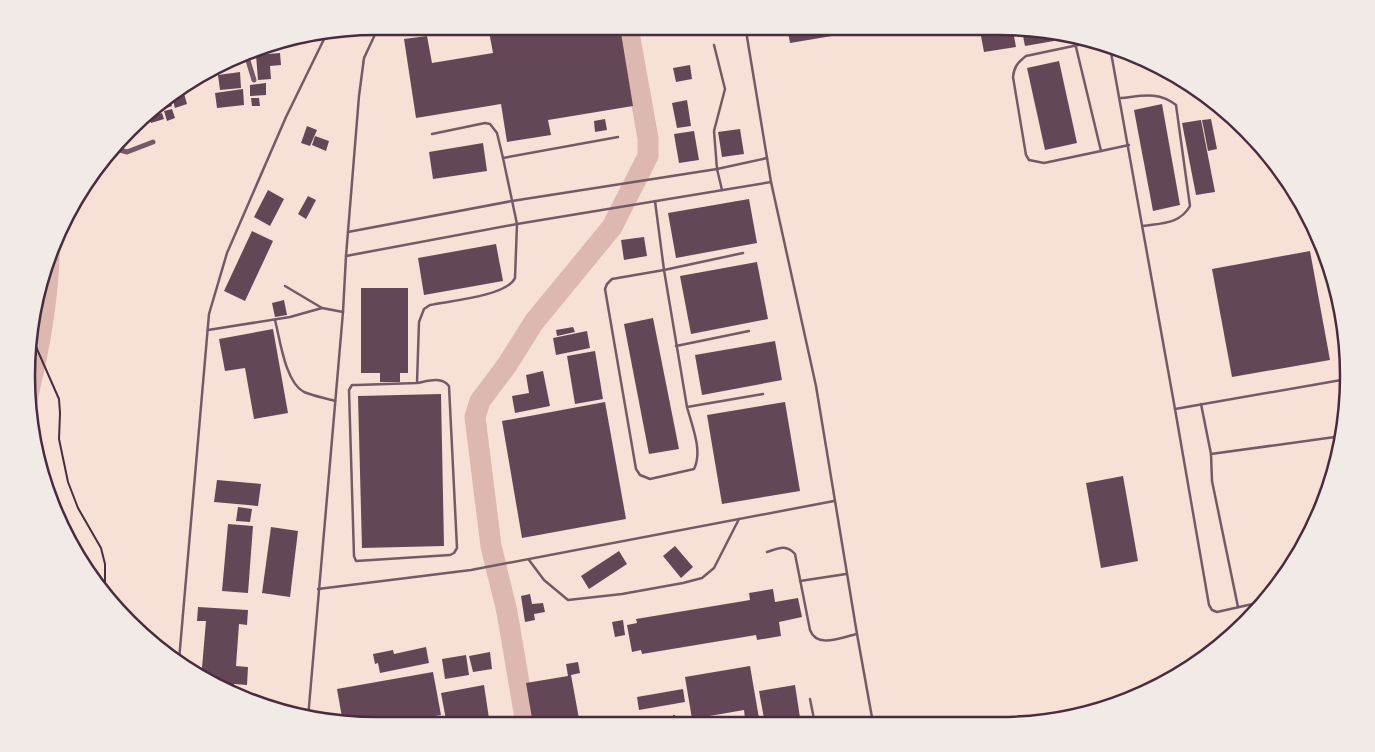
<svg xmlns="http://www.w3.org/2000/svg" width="1375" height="752" font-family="'Varela Round',sans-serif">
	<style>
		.water { fill: #dcb8b0 }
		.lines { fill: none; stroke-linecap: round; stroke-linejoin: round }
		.river { stroke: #dcb8b0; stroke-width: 21 }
		.building { fill: #644757 }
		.path { stroke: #4a2c40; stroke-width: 2 }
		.service { stroke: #755966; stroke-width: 2.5 }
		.minor { stroke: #755966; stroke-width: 5 }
		.rim { fill: none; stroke: #4a2c40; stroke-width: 2.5 }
	</style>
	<rect width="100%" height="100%" fill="#f7e1d7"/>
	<path class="water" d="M60,237c0,41 -5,81 -13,121 -5,25 -13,50 -12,75l-8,-34 8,-80 7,-41z"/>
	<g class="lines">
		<path class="river" d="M526,724l-19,-112 -16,-66 -16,-129 5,-16 27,-36 27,-43 78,-95 36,-71v-18l-20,-111"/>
	</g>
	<g class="building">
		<path d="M488,26l132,1 13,79 -85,14 3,15 -44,7 -6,-38 -85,14 -12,-79 23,-3 5,27 61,-10z"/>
		<path d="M657,27h48v1l-47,8z"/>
		<path d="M787,27h74l1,4 -72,12z"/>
		<path d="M1034,29l18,3 2,9 -29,5 -3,-15z"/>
		<path d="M1013,31l3,16 -32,5 -3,-16z"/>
		<path d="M280,53l1,12 -11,1 1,13 -13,1 -2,-25z"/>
		<path d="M1059,61l18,82 -32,7 -18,-82z"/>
		<path d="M690,65l2,14 -16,3 -3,-14z"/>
		<path d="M240,72l1,16 -21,2 -2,-15z"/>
		<path d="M266,83v12l-16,1v-11z"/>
		<path d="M243,89l1,16 -27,3 -2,-15z"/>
		<path d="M183,90l4,14 -12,4 -4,-14z"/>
		<path d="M169,96l3,10 -10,4 -2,-8z"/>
		<path d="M251,98h8l1,8h-8z"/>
		<path d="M687,100l4,26 -14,2 -5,-25z"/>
		<path d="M1162,104l18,101 -27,6 -19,-101z"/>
		<path d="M172,109l3,9 -8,3 -3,-10z"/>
		<path d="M162,113l2,6 -13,4 -2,-6z"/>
		<path d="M605,119l2,11 -12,2 -1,-11z"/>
		<path d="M1211,119l6,30 -9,2 -6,-31z"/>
		<path d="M1201,120l14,72 -19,3 -14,-72z"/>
		<path d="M307,126l10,4 -7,16 -9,-3z"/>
		<path d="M740,129l4,25 -22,3 -4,-25z"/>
		<path d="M694,131l5,29 -20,3 -5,-29z"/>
		<path d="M315,136l14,5 -3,10 -14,-6z"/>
		<path d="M483,143l4,28 -54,8 -4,-27z"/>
		<path d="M268,190l16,9 -14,27 -16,-9z"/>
		<path d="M308,196l8,4 -10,19 -8,-5z"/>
		<path d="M749,199l8,44 -81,15 -8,-45z"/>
		<path d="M252,231l21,10 -28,60 -21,-10z"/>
		<path d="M644,237l3,19 -23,4 -3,-20z"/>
		<path d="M496,244l7,37 -79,14 -6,-37z"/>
		<path d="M1310,251l20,109 -98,17 -20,-108z"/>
		<path d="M757,262l11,57 -77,15 -11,-58z"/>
		<path d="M361,288h47v85h-8v9h-20v-9h-19z"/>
		<path d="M284,300l3,15 -12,2 -3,-14z"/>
		<path d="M653,318l26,131 -30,5 -25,-130z"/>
		<path d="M573,327l2,5 -18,4 -1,-6z"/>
		<path d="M273,329l15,84 -34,6 -9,-51 -20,3 -6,-32z"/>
		<path d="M587,331l3,17 -34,7 -3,-17z"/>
		<path d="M775,341l7,39 -80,15 -7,-40z"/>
		<path d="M595,351l8,48 -28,5 -8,-48z"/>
		<path d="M543,371l7,35 -35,7 -3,-17 17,-3 -3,-18z"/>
		<path d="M441,394l3,152 -82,2 -4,-152z"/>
		<path d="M605,402l21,117 -104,19 -20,-117z"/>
		<path d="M785,402l15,89 -78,13 -15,-89z"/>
		<path d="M1123,476l15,85 -37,7 -15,-85z"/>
		<path d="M217,480l44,4 -3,22 -44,-4z"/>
		<path d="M238,507l14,2 -2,13 -14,-1z"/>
		<path d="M228,524l25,2 -5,67 -26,-2z"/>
		<path d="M271,527l27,4 -8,66 -28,-4z"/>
		<path d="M675,546l18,21 -12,11 -18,-22z"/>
		<path d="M619,551l8,13 -38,25 -8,-13z"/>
		<path d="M773,589l2,13 23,-4 4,19 -23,5 2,14 -24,4 -1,-5 -114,19 -1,-4 -9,2 -5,-27 10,-2 -1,-4 114,-19 -1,-7z"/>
		<path d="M530,594l2,10 11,-1 2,9 -11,2 1,6 -10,2 -4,-26z"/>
		<path d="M198,607l50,3 -1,15 -8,-1 -3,42 12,1 -1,18 -13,-1v8l-33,-13 5,-58h-9z"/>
		<path d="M623,620l2,15 -10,2 -3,-15z"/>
		<path d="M426,647l3,16 -49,10 -2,-10 -3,1 -2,-10 20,-4 1,4z"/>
		<path d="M490,652l2,17 -19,3 -4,-16z"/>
		<path d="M466,655l3,20 -24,4 -3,-20z"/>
		<path d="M578,662l2,11 -9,2 9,49h-47l-7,-41 42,-7 -2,-12z"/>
		<path d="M750,666l10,58h-34l19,-5 -1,-9 -52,9 -7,-42z"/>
		<path d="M433,672l8,43 -58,10h-30l-10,-2 -6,-34z"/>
		<path d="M484,685l6,40h-43l-6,-32z"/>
		<path d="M795,685l6,39h-36l-6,-33z"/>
		<path d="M683,689l2,13 -46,8 -2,-13z"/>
	</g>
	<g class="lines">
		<path class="path" d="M33,340l26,59 1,14 -1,26 9,43 10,26 23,40 4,16v30"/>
		<g class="service">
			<path d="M747,27v10l24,145 45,204 41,248 16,89"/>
			<path d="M714,45l11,44 -11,42 3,38 5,21"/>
			<path d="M1076,47l25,104 -57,12 -15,-3 -3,-5 -13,-78c1,-10 5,-15 13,-21l71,-15"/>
			<path d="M1110,47l65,362"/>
			<path d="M1121,98c21,-2 37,-7 55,7l14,101c-10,18 -28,17 -47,20"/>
			<path d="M432,134l53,-11 5,1 7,9 6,25"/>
			<path d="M1101,151l28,-6"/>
			<path d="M655,201l9,69 23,137"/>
			<path d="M348,232l164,-31 205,-32 50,-11"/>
			<path d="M743,253l-79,17 -52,9 -5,5 -2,5 31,180 4,6 10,4 44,-10c9,-18 -2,-43 -7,-62l76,-13"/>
			<path d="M346,256l171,-32 254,-42"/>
			<path d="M285,286l37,22"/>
			<path d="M275,320c5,19 10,62 29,72 9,4 21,6 31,9"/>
			<path d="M208,330l82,-13 32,-9 21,4"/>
			<path d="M676,346l73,-15"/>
			<path d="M417,383c11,-2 24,-7 32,3l8,162 -3,5 -4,2 -94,6 -2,-5 -5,-166 3,-5h5l60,-2 2,-61 5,-13 6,-4c19,-4 77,-9 85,-27l2,-54 -14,-66 115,-21"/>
			<path d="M1201,404l10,50"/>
			<path d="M767,552c12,-4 19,-8 28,2l15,76c7,19 32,7 47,4"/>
			<path d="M529,560l15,20 24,20 54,-6 61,-11 19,-5 12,-10 25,-49"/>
			<path d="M800,581l46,-7"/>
			<path d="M318,589l153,-19 363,-69"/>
			<path d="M1266,601l-49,11 -5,-2 -3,-5 -34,-196 172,-30"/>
			<path d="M1238,607l-26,-126 -1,-27 131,-18"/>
			<path d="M179,660l30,-346 18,-61 59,-136 40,-82"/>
			<path d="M810,699l5,25"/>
			<path d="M308,718l35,-406 3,-56 13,-160 5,-38 15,-32"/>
			<path d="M673,724l1,-8"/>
		</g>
		<g class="minor">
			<path d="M246,54l8,26"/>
			<path d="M118,147l2,3 7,2 26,-10"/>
		</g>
	</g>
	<path d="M0 0H1375V752H0ZM376 35H999A341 341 0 0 1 1340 376V376A341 341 0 0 1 999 717H376A341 341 0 0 1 35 376V376A341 341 0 0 1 376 35Z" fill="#f1eae7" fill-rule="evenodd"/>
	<path class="rim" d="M376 35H999A341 341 0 0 1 1340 376V376A341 341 0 0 1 999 717H376A341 341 0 0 1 35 376V376A341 341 0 0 1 376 35Z"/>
</svg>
